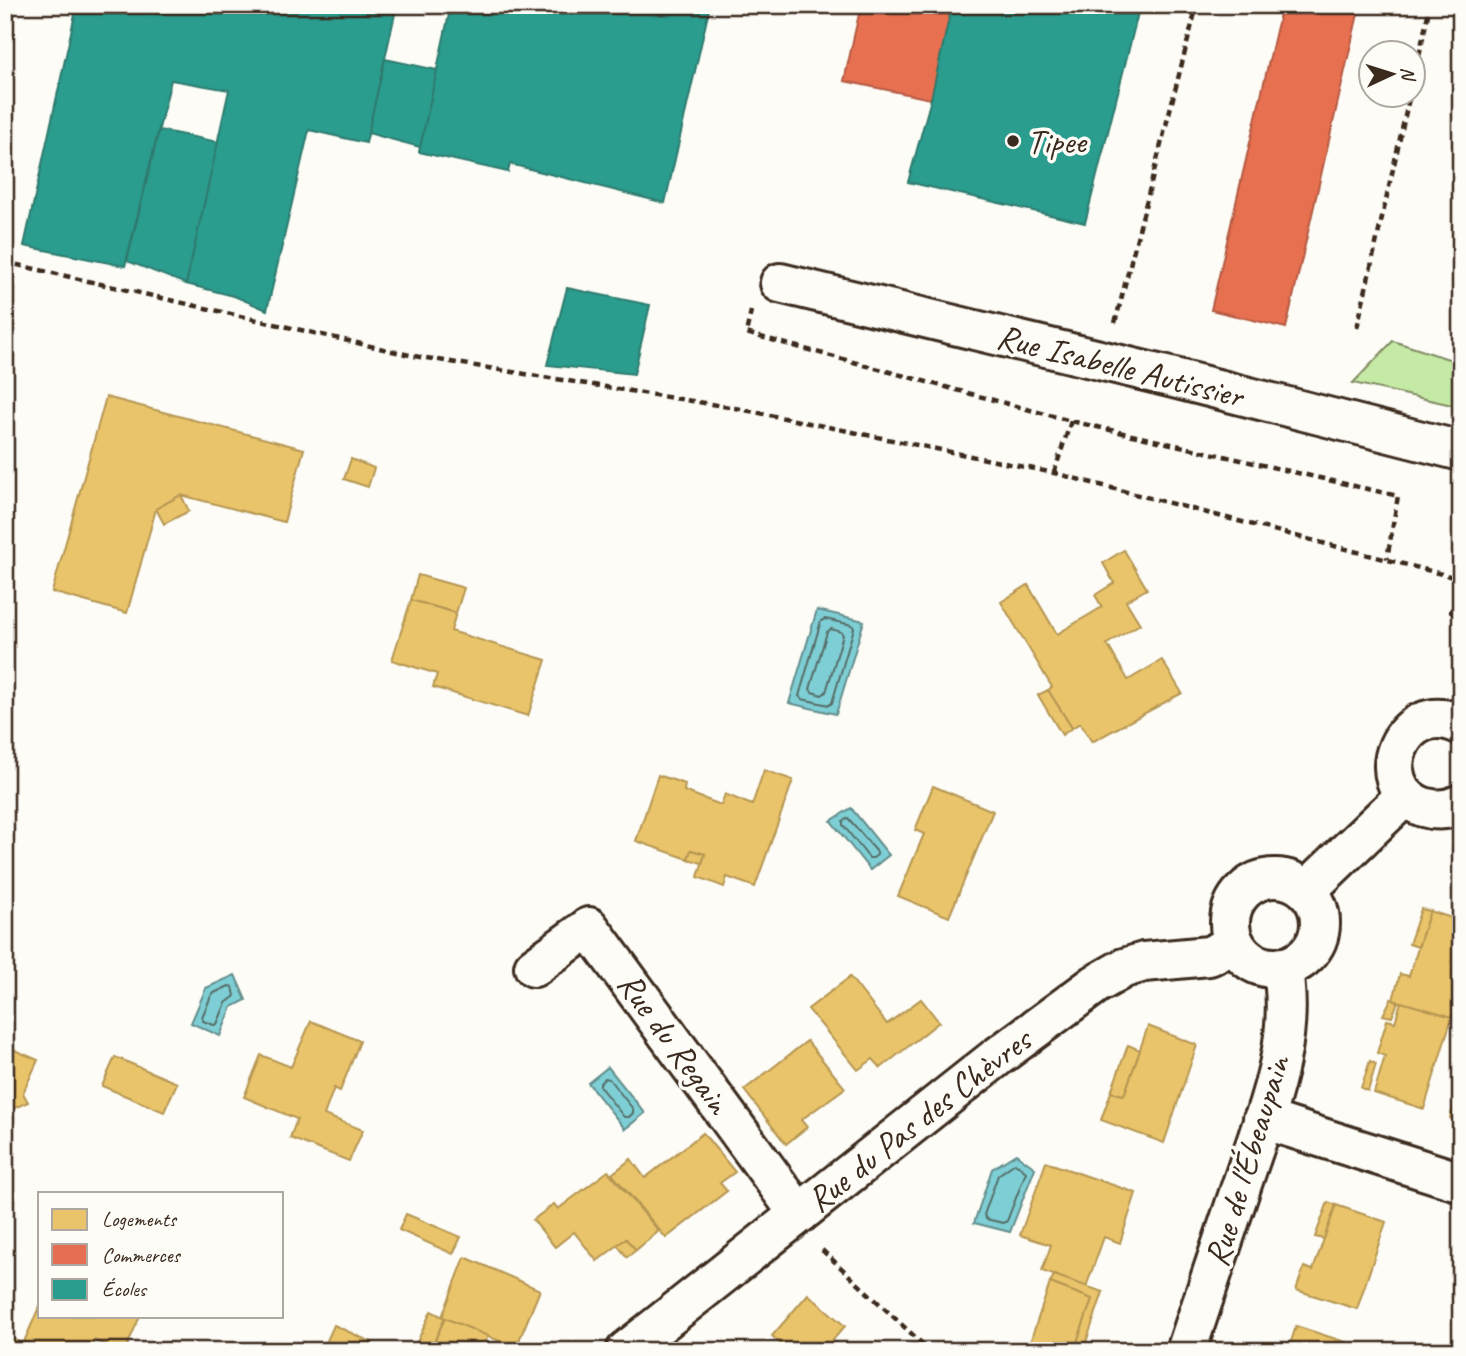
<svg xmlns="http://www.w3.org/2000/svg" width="1466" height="1356" font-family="Caveat,sans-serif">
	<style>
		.green { fill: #c5eaa5; stroke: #808a62; stroke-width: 2 }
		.water { fill: #7ecfd5; stroke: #638d8c; stroke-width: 2 }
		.homes { fill: #e9c46a; stroke: #b59653; stroke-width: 2 }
		.shops { fill: #e76f51; stroke: #b35a42; stroke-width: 2 }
		.schools { fill: #2a9d8f; stroke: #2f7a6d; stroke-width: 2 }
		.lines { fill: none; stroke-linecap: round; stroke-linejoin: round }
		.shore { stroke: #566c67; stroke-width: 2 }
		.minor-casing { stroke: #3b2a1e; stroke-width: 44 }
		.path { stroke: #3b2a1e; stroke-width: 4.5; stroke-dasharray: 7 5; stroke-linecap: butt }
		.minor { stroke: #fdfcf7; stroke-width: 38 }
		.poi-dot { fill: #3b2a1e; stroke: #fdfcf7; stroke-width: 2.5 }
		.labels { text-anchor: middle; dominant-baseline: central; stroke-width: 7; stroke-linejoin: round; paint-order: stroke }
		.poi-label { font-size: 35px; fill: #3b2a1e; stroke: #fdfcf7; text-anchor: start }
		.street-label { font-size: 35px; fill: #3b2a1e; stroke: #fdfcf7 }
	</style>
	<rect width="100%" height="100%" fill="#fdfcf7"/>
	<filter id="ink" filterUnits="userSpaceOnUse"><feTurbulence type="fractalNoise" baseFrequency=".0143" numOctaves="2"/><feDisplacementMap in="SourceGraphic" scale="14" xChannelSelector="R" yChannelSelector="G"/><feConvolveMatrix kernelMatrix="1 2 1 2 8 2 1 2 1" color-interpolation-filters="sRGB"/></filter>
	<g filter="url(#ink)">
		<path class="green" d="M1393,341l68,22v44l-108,-24z"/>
		<g class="water">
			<path d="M817,610l47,11 -28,93 -47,-11z"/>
			<path d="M851,808l38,47 -19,15 -39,-49z"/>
			<path d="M235,975l11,25 -14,7 -12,29 -29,-13 15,-35z"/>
			<path d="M608,1067l37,46 -20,16 -37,-46z"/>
			<path d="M1016,1154l19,14 -25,64 -36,-9 18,-54z"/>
		</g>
		<g class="homes">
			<path d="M106,397l198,52 -20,73 -103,-27 -25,14 -29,104 -75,-21z"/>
			<path d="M351,459l23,9 -6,19 -24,-8z"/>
			<path d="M181,495l8,16 -25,13 -8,-15z"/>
			<path d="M1124,550l23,39 -21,12 14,23 -33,20 21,36 34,-20 20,33 -90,49 -12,-19 -8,5 -24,-38 4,-3 -51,-85 27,-17 29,49 45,-27 -7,-12 19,-12 -11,-20z"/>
			<path d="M418,575l46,13 -8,25 -45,-13z"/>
			<path d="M411,600l45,13 -5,18 95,29 -18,56 -95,-29 4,-13 -45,-14z"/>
			<path d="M1048,690l24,38 -10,7 -24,-40z"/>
			<path d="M764,770l29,10 -38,107 -28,-10 -3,10 -26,-10 7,-23 -14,-4 -3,9 -52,-18 22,-66 27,9 -1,7 37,14 4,-11 27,11z"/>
			<path d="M933,786l60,25 -44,106 -51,-21 26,-62 -9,-4z"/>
			<path d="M691,850l14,4 -3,9 -14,-4z"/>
			<path d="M1421,909l9,2 -12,36 -9,-3z"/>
			<path d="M1430,911l31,10v69l-9,27 -59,-17 7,-26 9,2z"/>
			<path d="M850,977l37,47 34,-25 18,23 -58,46 -8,-9 -15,11 -50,-61z"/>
			<path d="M1391,999l7,3 -6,15 -9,-2z"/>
			<path d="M1401,1002l51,15 -28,92 -50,-16 11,-37 -8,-3 10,-33 8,2z"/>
			<path d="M311,1021l49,20 -20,50 -6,-3 -10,27 39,15 -14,31 -59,-23 7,-19 -53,-22 17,-42 30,12z"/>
			<path d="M1148,1026l49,19 -33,98 -63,-23 10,-28 13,3z"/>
			<path d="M807,1041l38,47 -44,32 6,7 -21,17 -42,-54z"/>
			<path d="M1128,1045l12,5 -16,45 -13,-3z"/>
			<path d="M5,1046l33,14 -15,33 5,9 -23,10z"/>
			<path d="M115,1057l62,26 -13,29 -62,-26z"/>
			<path d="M1370,1061l6,3 -8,27 -7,-3z"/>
			<path d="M1461,1083v39l-11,-4z"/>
			<path d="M703,1133l32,39 -15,11 7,8 -61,47 -54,-64 19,-15 14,19z"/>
			<path d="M1046,1162l90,31 -16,50 -16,-6 -18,50 -44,-16 9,-26 -31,-10z"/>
			<path d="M608,1171l51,60 -23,19 -10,-11 -29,22 -23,-29 -19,15 -22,-27 21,-16 4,5z"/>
			<path d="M1328,1202l8,3 -12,34 -9,-2z"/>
			<path d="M1336,1205l50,17 -29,87 -61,-19 8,-23 9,3z"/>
			<path d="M406,1214l55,23 -8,17 -54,-24z"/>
			<path d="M626,1239l10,11 -9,7 -10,-12z"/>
			<path d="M465,1257l75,33 -24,58 -74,-31z"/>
			<path d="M1054,1275l49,17 -18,53 -8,-3 15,-43 -42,-16z"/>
			<path d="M1050,1283l42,16 -15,43 8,3 -2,6h-56z"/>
			<path d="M808,1294l37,32 -13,15 11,10h-54l-17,-15z"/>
			<path d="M40,1305v11h100l-15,35h-6l-25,-11 -4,11h-52l-15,-7z"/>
			<path d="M5,1308l10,4 -7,17 -3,-1z"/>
			<path d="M431,1311l14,7 -15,33h-17z"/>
			<path d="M445,1318l43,18 -7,15h-51z"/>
			<path d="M334,1325l39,18 -4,8h-31l-13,-6z"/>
			<path d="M1296,1326l52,17 -3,8h-57z"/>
			<path d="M5,1336l18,8 15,7h-33z"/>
		</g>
		<g class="shops">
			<path d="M861,5h91l-21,94 -87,-18z"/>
			<path d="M1282,5h78l-74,323 -75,-18z"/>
		</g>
		<g class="schools">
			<path d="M77,5h42l42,10 2,-10h234l-31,138 -57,-13 -42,180 -33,-14 -48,-12 43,-194 -58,-10 -46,186 -101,-20z"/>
			<path d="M451,5h259l-45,198 -155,-39 -2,8 -89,-20z"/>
			<path d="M952,5h188l-55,218 -177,-41 23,-83z"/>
			<path d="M385,59l52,11 -17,77 -52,-14z"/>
			<path d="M159,130l59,12 -32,142 -59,-23z"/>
			<path d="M567,288l83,17 -16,69 -87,-9z"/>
		</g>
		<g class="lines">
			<g class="shore">
				<path d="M825,619l27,6 2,3 -22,75 -3,2 -27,-6 -3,-3 22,-75z"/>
				<path d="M831,629l10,3 2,3 -17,57 -4,3 -10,-3 -2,-3 17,-57z"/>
				<path d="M848,818l29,34v3l-4,3h-4l-26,-33v-4z"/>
				<path d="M229,986l4,1 2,9 -9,7 -9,21 -3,1 -11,-4 -1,-4 10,-23z"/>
				<path d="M605,1078l4,1 24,30v4l-4,4h-5l-24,-30v-4z"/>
				<path d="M1015,1163l11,9 -19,49 -4,2 -17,-4 -2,-4 14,-40z"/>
			</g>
			<g class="minor-casing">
				<g id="minor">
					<path d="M780,283l386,93 295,75"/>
					<path d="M1461,725c-58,-30 -96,60 -38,82 13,4 26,3 38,-3"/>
					<circle cx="1275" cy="923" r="45"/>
					<path d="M1307,890l98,-94"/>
					<path d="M534,967l55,-40 210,287"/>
					<path d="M1263,1119l198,63"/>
					<path id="s1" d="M626,1351l371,-294 99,-73 28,-16 20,-6 65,-6 26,-12"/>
					<path d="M1186,1351c19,-56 37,-111 56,-167 23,-70 55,-143 40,-217"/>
				</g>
			</g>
			<g class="path">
				<path d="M1414,79l16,-74"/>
				<path d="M5,262l409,94 321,52 319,65 407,106"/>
				<path d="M751,311l-5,22 325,88 327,75 -11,63"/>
				<path d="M1115,323l82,-318"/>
				<path d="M1357,328l53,-234"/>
				<path d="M1054,473l17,-52"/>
				<path d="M1461,586l-10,26 10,5"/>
				<path d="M822,1250l108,101"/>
			</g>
			<use href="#minor" class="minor"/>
		</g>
	</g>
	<circle class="poi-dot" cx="1013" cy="141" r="7"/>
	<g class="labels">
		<g class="poi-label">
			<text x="1027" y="141">Tipee</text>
		</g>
		<g class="street-label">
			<text transform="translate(1120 366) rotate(14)">Rue Isabelle Autissier</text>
			<text transform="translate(674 1043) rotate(54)">Rue du Regain</text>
			<text stroke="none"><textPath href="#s1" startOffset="373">Rue du Pas des Chèvres</textPath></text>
			<text transform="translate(1247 1161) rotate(-73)">Rue de l'Ébeaupain</text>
		</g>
	</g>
	<rect width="1466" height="1356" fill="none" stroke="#fdfcf7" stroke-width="28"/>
	<rect x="14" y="14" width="1438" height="1328" fill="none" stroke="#3b2a1e" stroke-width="2.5" filter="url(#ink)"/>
	<rect x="38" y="1192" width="245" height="126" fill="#fdfcf7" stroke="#afa8a0" stroke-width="2"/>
	<rect x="52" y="1209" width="35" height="21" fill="#e9c46a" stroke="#afa8a0" stroke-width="2"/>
	<text x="102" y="1226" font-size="21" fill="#3b2a1e">Logements</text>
	<rect x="52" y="1244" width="35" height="21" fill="#e76f51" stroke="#afa8a0" stroke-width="2"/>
	<text x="102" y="1262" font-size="21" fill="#3b2a1e">Commerces</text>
	<rect x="52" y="1279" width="35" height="21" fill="#2a9d8f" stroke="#afa8a0" stroke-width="2"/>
	<text x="102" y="1296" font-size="21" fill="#3b2a1e">Écoles</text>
	<g transform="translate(1392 74) rotate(86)"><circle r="33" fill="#fdfcf7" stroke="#afa8a0" stroke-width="2"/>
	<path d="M0-5L12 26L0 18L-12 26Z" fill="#3b2a1e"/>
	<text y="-10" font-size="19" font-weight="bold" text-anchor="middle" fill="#3b2a1e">N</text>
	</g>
</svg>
